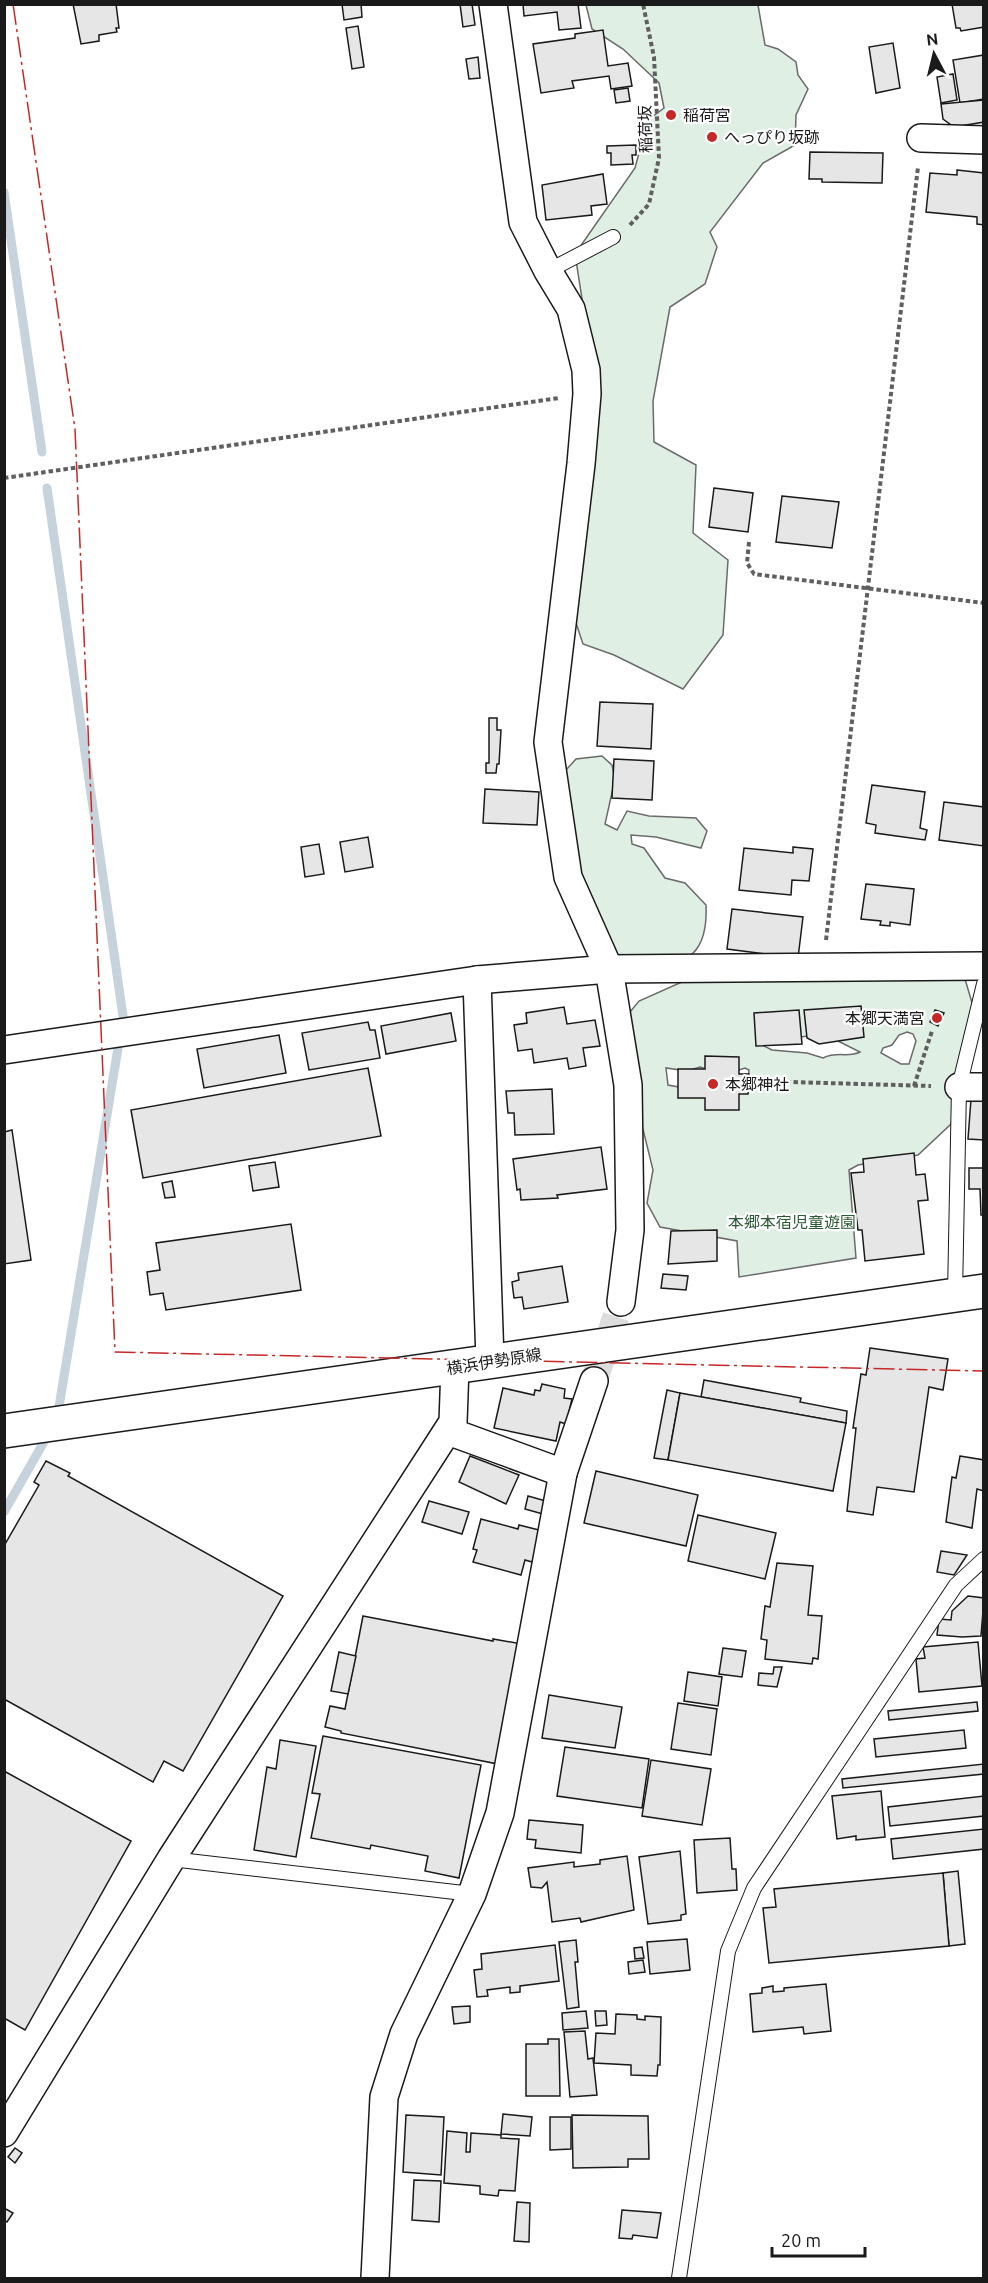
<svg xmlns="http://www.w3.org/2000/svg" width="988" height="2283" font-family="Ubuntu,'Noto Sans JP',sans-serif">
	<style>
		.green { fill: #e0efe3; stroke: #6a6a6a; stroke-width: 1.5; fill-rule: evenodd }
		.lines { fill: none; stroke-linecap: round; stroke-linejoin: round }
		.stream { stroke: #c6d2dc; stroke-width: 9 }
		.building { fill: #e6e6e6; stroke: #1a1a1a; stroke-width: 1.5 }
		.minor-tunnel { stroke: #ddd; stroke-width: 27; stroke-dasharray: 27 14; stroke-linecap: butt }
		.service-casing { stroke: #1a1a1a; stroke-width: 16 }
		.minor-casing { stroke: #1a1a1a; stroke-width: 30 }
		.primary-casing { stroke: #1a1a1a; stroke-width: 36 }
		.path { stroke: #5f5f5f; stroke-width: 4; stroke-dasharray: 4.5 3; stroke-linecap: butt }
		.service { stroke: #fff; stroke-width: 14 }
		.minor { stroke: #fff; stroke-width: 27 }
		.primary { stroke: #fff; stroke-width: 33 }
		.power { stroke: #c62828; stroke-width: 1.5; stroke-dasharray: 21 4.5 3 4.5; stroke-linecap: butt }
		.poi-dot { fill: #c62828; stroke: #fff; stroke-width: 2 }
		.labels { text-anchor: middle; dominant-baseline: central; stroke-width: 4.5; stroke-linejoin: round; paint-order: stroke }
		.poi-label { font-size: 16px; fill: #1a1a1a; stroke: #fff; text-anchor: start }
		.street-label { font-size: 16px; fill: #1a1a1a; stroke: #fff }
		.park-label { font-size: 16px; fill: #2b5a34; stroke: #fff }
	</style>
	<rect width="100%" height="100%" fill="#fff"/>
	<g class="green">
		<path d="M586,5h172l7,40 13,4 18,13 2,13 10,14 -12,26 -1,30 -32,18 -53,69 7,15 -12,37 -35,23 -17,94 1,41 42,23 -3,68 35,27 -5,75 -40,54 -69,-34 -31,-11 -10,-30 24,-220 -22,-140 60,-86 13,-48 16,-12 -5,-25 -36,-34 -31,-20z"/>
		<path d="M602,756l10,9 3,14 -10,45 12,6 10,-19 22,5 47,2 11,13 -6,17 -45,-11 -25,-2 1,9 12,4 21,30 20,5 21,22c3,64 -34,60 -84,64l-31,-46 -28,-137 3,-16 10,-11z"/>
		<path d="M965,979l8,27 -10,76 -12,42 -33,31 -60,10 -9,5 7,88 -117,19 -2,-36 -77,-14 -13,-24 6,-33 -15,-61 -8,-97 9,-11 45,-20zM907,1032l6,2 3,7 -7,23h-8l-20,-11 2,-5 9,-3 7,-10zM807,1036l27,3 26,13c-11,6 -23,-1 -37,6l-16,-5 -35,-3 -12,-6zM700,1067l23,8 22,-7 4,2c-1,12 -5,22 -15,27l-66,-12 -2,-17 21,3z"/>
	</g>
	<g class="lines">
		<g class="stream">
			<path d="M4,192l38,260"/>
			<path d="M47,488l76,528"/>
			<path d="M57,1419l61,-371"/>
			<path d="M4,1512l45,-79"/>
		</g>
	</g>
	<g class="building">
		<path d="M73,4h43l3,24h-3l1,4 -18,3v6l-18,3z"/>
		<path d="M342,4h19l1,13 -18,3z"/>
		<path d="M460,4h12l3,21 -12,2z"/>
		<path d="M523,4h55l3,24 -22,2 -2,-18 -33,4z"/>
		<path d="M952,4h32v23l-23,4 -1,-3h-4z"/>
		<path d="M358,26l6,41 -12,2 -6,-41z"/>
		<path d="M603,30l5,36 20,-3 4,23 -21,3 -2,-13 -37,5 2,7 -33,5 -8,-49 42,-6v-4z"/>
		<path d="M893,43l7,45 -24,5 -7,-46z"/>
		<path d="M984,55v44l-24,4 -7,-43z"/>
		<path d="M478,57l2,21 -11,1 -3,-20z"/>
		<path d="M953,74l4,26 -16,3 -4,-26z"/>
		<path d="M628,88l2,13 -14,2 -2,-13z"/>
		<path d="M984,100v22l-30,5 -11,-8 -2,-15z"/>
		<path d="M636,145v10h-4l1,9 -22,1v-12h-4v-7z"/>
		<path d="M810,152l73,1 -1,30 -60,-1v-3h-13z"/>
		<path d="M957,170l27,3v52l-7,-1v-7l-51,-5 4,-39 27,2z"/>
		<path d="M603,174l4,30 -16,2 1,9 -46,5 -4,-35z"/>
		<path d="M714,488l39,5 -5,39 -39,-5z"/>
		<path d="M782,496l57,6 -7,46 -56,-6z"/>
		<path d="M600,702l53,2 -2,45 -54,-3z"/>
		<path d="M489,718h8v12h4l-2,34h-2l-1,9h-10v-10h3z"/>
		<path d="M614,759l40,2 -2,39 -40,-2z"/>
		<path d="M872,785l53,7 -5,36 7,2 -2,10 -50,-7 1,-8 -10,-2z"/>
		<path d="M485,789l54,3 -2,33 -54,-2z"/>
		<path d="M944,802l40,5v39l-45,-6z"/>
		<path d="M368,837l5,30 -28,5 -5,-30z"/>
		<path d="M319,844l5,30 -19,3 -4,-30z"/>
		<path d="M793,847l20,2 -4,32 -17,-1 -1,15 -52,-5 5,-42 49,5z"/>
		<path d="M866,884l48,5 -4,36 -20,-3v4l-10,-1 1,-4 -20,-2z"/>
		<path d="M732,909l71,8 -5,41 -71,-9z"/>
		<path d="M861,1006l3,31 -45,7 -12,-6 -3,-28z"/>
		<path d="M564,1007l3,17 28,-4 5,26 -17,2 3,18 -17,3 -2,-11 -33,5 -2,-14 -14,2 -4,-26 13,-2 -1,-10z"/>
		<path d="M799,1010l3,34 -46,2 -2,-33z"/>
		<path d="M935,1010l9,3 -6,13 -8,-4z"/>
		<path d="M451,1013l5,28 -70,13 -5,-28z"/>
		<path d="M368,1022l2,8h5l5,28 -71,12 -7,-37z"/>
		<path d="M279,1035l7,38 -82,15 -7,-39z"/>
		<path d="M705,1056l34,1v17h10l-1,20h-9v16h-34v-12h-27v-29h27z"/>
		<path d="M368,1068l13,68 -238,42 -12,-68z"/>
		<path d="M552,1089l2,45 -39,1 -1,-22h-6l-2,-22z"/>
		<path d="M971,1099l13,1v40l-16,-1z"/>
		<path d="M12,1130l19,130 -27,4v-132z"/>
		<path d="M601,1147l6,42 -50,6 1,3 -37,2 -1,-11 -3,1 -4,-31z"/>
		<path d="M914,1153l2,22 9,-1 3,26 -10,1 6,53 -59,7 -3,-31h-4l-7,-57 13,-1 -1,-13z"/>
		<path d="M275,1162l4,25 -26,4 -4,-25z"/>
		<path d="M969,1168h15v47h-3l-1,-26h-11z"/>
		<path d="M172,1181l3,16 -10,1 -3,-15z"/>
		<path d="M291,1224l10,66 -135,20 -3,-17 -13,2 -3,-23 13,-2 -4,-27z"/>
		<path d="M717,1230v31l-49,3 3,-33z"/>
		<path d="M562,1266l6,36 -44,7 -2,-12 -8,1 -2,-16 7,-2 -1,-7z"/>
		<path d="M663,1274l25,2 -2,14 -25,-2z"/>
		<path d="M870,1348l78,11 -5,31 -14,-3 -15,105 -37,-5 -4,28 -26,-4 9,-83h-3l8,-54 5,1z"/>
		<path d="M704,1380l97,18 -1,4 47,9 -1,12 -145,-26z"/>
		<path d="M542,1384l23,5 -1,9 8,1 -6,25 -6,-2 -4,19 -62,-13 9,-40 31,7 1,-5 5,1z"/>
		<path d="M667,1390l13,3 -12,67 -14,-2z"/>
		<path d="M680,1393l166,30 -13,68 -165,-31z"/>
		<path d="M470,1456l49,19 -13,29 -47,-22z"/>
		<path d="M960,1456l24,4v31l-7,-2 -5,39 -26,-6 6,-45 4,1z"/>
		<path d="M46,1461l24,12 -2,3 215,120 -100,175 -19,-10 -11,21 -149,-83v-153l35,-61 -5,-3z"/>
		<path d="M596,1471l102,24 -12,51 -102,-23z"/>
		<path d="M528,1496l25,7 -3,13 -25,-7z"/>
		<path d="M429,1501l40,11 -7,22 -40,-12z"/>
		<path d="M698,1515l78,18 -11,46 -77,-18z"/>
		<path d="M481,1519l37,10 1,-4 24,6 -11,31 -7,-2 -4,15 -48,-13 4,-12 -4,-1z"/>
		<path d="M941,1551l26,4 -13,20 -17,-3z"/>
		<path d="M777,1563l36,3 -5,49 14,1 -4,43 -5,-1 -1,6 -47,-5 2,-19 -6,-1 4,-33 5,1z"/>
		<path d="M968,1596l16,2 -3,38 -19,1 -25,-2 2,-16 12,1 1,-9z"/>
		<path d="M363,1616l130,25v-2l29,5 -24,120 -157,-31v-2l-16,-4 5,-21 15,3z"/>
		<path d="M978,1642l4,44 -63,6 -3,-33 9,-1 -2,-11z"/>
		<path d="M723,1648l23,3 -4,26 -23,-3z"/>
		<path d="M339,1652l17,4 -8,38 -17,-3z"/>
		<path d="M774,1667h8l-5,20 -19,-2 1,-12 14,1z"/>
		<path d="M688,1672l34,5 -4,29 -34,-5z"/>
		<path d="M549,1695l73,12 -7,41 -73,-10z"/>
		<path d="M977,1702l1,9 -89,9 -1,-9z"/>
		<path d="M678,1703l39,6 -6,46 -40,-6z"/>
		<path d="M964,1730l2,18 -90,9 -2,-18z"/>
		<path d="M323,1736l158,29 -22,113 -34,-7 3,-15 -57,-11 -1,4 -59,-11 9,-44 -8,-1z"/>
		<path d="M280,1740l36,6 -20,111 -42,-7 13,-83 9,2z"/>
		<path d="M565,1747l84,12 -7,49 -85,-12z"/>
		<path d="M651,1760l60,9 -9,56 -60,-9z"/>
		<path d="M984,1764v10l-141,14 -1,-9z"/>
		<path d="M4,1771l127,70 -106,189 -21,-12z"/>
		<path d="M881,1791l4,46 -29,3v-4l-19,3 -5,-43z"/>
		<path d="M984,1796v20l-94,10 -2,-19z"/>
		<path d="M529,1820l54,5 -2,28 -46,-5 1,-8 -9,-1z"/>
		<path d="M984,1829v20l-91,10 -2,-20z"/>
		<path d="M730,1838l2,31h4l1,21 -40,3 -3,-53z"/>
		<path d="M680,1851l6,63 -5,1v5l-33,4 -9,-67z"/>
		<path d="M627,1856l7,54 -53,12 -1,-4 -28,4 -5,-40 -5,6 -11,-1 -3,-19 46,-6v5l26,-3v-4z"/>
		<path d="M958,1871l7,73 -16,2 -6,-73z"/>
		<path d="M943,1873l6,73 -180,17 -6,-55 13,-1 -2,-18z"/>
		<path d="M687,1939l3,31 -40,4 -3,-32z"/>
		<path d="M576,1940l2,22h-3l4,45 -12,2 -8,-67z"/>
		<path d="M555,1945l4,36 -39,5v6l-10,1v-6l-23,3 1,6 -11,1 -3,-27 8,-1 -1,-15z"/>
		<path d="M642,1947l2,11 -9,1 -1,-11z"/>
		<path d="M643,1960l2,12 -16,2 -1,-12z"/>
		<path d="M826,1984l5,47 -27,3 -1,-7 -50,5 -3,-38 12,-1v-5l11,-2v6l11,-1v-3z"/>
		<path d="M470,2006v16l-16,2 -2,-17z"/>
		<path d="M586,2011l2,17 -25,2 -1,-17z"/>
		<path d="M595,2011h11l1,14 -11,1z"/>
		<path d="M616,2014l21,1v4l8,1v-4l16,1 -1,48h-2l-1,11 -26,-1v-10l-37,-2 2,-30 19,1z"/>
		<path d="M585,2031l3,28 5,-1 4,37 -27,2 -6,-65z"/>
		<path d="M548,2039h11l1,57h-34v-52h22z"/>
		<path d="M503,2114l29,3 -2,19 -29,-2z"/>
		<path d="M406,2115l38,2 -3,58 -38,-3z"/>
		<path d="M572,2115l76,1 1,43h-21v8l-55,1z"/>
		<path d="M550,2117h21v32l-21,1z"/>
		<path d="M447,2131l20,2 -1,19h4l1,-19 30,2v3l18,1 -4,52 -16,-1 -1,6 -18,-2v-8l-36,-3z"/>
		<path d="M15,2148l7,5 -7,10 -7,-6z"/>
		<path d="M414,2180l27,1 -2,41 -27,-2z"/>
		<path d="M517,2202l13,1 -1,39 -15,-1z"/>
		<path d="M4,2208l9,5 -6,9 -3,-2z"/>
		<path d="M622,2210l39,3 -4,25 -24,-3 -1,4 -13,-1z"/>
	</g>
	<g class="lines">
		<path class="minor-tunnel" d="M594,1381l27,-79"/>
		<g class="service-casing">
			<g id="service">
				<path d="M548,271l65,-34"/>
				<path d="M955,1295l4,-208 25,-103"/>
				<path d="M171,1859l301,35"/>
				<path d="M679,2278l49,-327 26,-63 202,-303 28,-26"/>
			</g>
		</g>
		<g class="minor-casing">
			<g id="minor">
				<path d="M493,4l30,218 25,49 23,38 15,61 1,24 -6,70 -33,278 20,135 41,92 19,116 2,145 -9,72"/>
				<path d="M921,138l63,2"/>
				<path d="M477,980l13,380"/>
				<path d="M4,1050l473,-70 132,-11 375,-3"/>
				<path d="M959,1087h25"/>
				<path d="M448,1431l115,42"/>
				<path d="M4,2133l167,-274 282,-437 2,-55"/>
				<path d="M375,2278l9,-181 20,-63 68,-140 28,-81 63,-340 31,-92"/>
			</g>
		</g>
		<g class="primary-casing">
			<path id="primary" d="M4,1431l980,-140"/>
		</g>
		<g class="path">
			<path d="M630,225l19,-21 10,-46 -5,-101 -11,-53"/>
			<path d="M4,478l555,-80"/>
			<path d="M749,542l-2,21 7,11 230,29"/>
			<path d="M826,940l92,-773"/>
			<path d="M756,1081l175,5"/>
			<path d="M914,1086l18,-55"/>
		</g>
		<use href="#service" class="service"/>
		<use href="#minor" class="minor"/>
		<use href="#primary" class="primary"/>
		<path class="power" d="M13,4l62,425 40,923 869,19"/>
	</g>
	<g class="poi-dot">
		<circle cx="671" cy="115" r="6"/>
		<circle cx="712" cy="137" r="6"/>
		<circle cx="937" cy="1018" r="6"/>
		<circle cx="713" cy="1084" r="6"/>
	</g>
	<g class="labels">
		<g class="poi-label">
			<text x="683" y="115">稲荷宮</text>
			<text x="724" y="137">へっぴり坂跡</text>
			<text x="925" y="1018" text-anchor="end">本郷天満宮</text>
			<text x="725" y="1084">本郷神社</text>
		</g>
		<g class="street-label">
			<text transform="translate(645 129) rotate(-91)">稲荷坂</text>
			<text transform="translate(494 1361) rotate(-9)">横浜伊勢原線</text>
		</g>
		<g class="park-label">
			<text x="792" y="1222">本郷本宿児童遊園</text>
		</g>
	</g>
	<rect width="988" height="2283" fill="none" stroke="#1a1a1a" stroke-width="12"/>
	<g transform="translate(934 54) rotate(353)" stroke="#ffffff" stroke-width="4.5" paint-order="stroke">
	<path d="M0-4.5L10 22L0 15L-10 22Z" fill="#1a1a1a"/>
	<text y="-9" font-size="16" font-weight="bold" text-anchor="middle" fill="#1a1a1a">N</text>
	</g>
	<path d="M772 2247v9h93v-9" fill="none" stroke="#1a1a1a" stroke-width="3"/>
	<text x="781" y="2247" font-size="18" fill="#1a1a1a" stroke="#ffffff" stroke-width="4.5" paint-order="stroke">20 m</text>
</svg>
